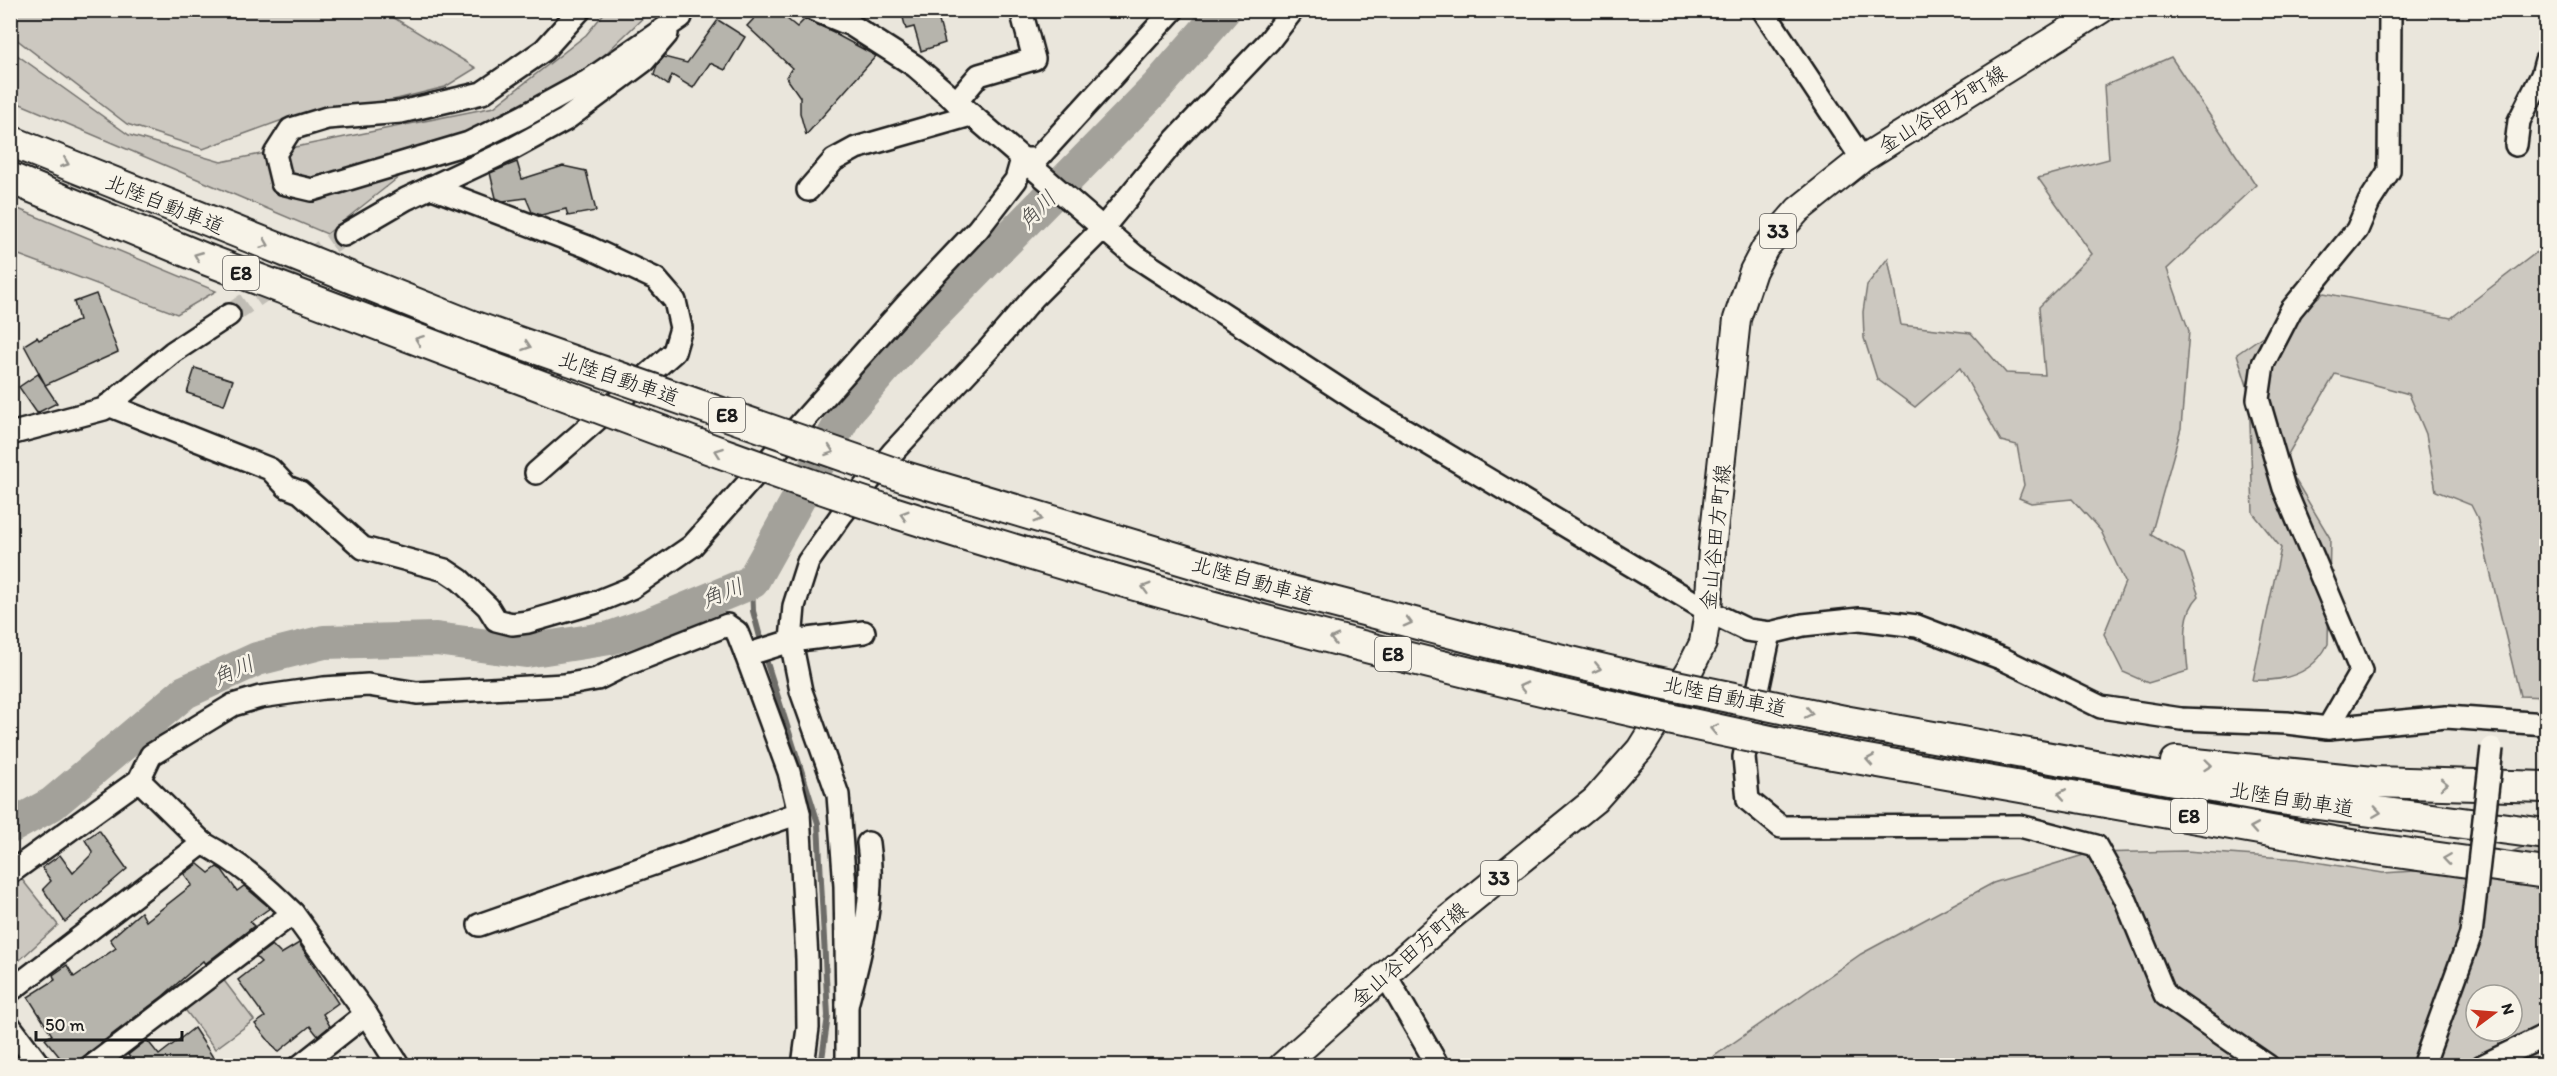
<svg xmlns="http://www.w3.org/2000/svg" width="2557" height="1076" font-family="Itim,'Klee One',sans-serif">
	<style>
		.green { fill: #ccc8c0; stroke: #74726e; stroke-width: 1.5; fill-rule: evenodd }
		.lines { fill: none; stroke-linecap: round; stroke-linejoin: round }
		.stream { stroke: #6d6c68; stroke-width: 6 }
		.river { stroke: #a3a19a; stroke-width: 34 }
		.building { fill: #b6b4ac; stroke: #1c1c1c; stroke-width: 1.5 }
		.minor-tunnel { stroke: #c1beb6; stroke-width: 21; stroke-dasharray: 21 10; stroke-linecap: butt }
		.minor-casing { stroke: #1c1c1c; stroke-width: 26 }
		.major-casing { stroke: #1c1c1c; stroke-width: 30 }
		.highway-casing { stroke: #1c1c1c; stroke-width: 34 }
		.minor { stroke: #f7f3e8; stroke-width: 21 }
		.major { stroke: #f7f3e8; stroke-width: 26 }
		.highway { stroke: #f7f3e8; stroke-width: 30 }
		.minor-bridge-casing { stroke: #1c1c1c; stroke-width: 26; stroke-linecap: butt }
		.highway-bridge-casing { stroke: #1c1c1c; stroke-width: 34; stroke-linecap: butt }
		.minor-bridge { stroke: #f7f3e8; stroke-width: 21 }
		.highway-bridge { stroke: #f7f3e8; stroke-width: 30 }
		.oneway { stroke: #94928c }
		.labels { text-anchor: middle; dominant-baseline: central; stroke-width: 5; stroke-linejoin: round; paint-order: stroke }
		.shield { fill: #f7f3e8; stroke: #5e5c59; stroke-width: 1.5 }
		.shield-label { font-size: 20px; font-weight: bold; fill: #1c1c1c }
		.street-label { font-size: 21px; fill: #1c1c1c; stroke: #f7f3e8 }
		.water-label { font-size: 22px; font-style: italic; fill: #52514e; stroke: #f7f3e8 }
	</style>
	<rect width="100%" height="100%" fill="#eae6dc"/>
	<filter id="ink" filterUnits="userSpaceOnUse"><feTurbulence type="fractalNoise" baseFrequency=".0167" numOctaves="2"/><feDisplacementMap in="SourceGraphic" scale="12" xChannelSelector="R" yChannelSelector="G"/><feConvolveMatrix kernelMatrix="1 2 1 2 8 2 1 2 1" color-interpolation-filters="sRGB"/></filter>
	<g filter="url(#ink)">
		<g class="green">
			<path d="M10,11h373l93,57 -31,19 -52,13 -67,9 -38,9 -85,31 -76,-25 -116,-89z"/>
			<path d="M606,11h44l-55,53 -191,109 -77,61 -316,-134 -1,-50 119,85 92,27 273,-55 92,-72z"/>
			<path d="M2171,57l85,128 -89,84 22,62 -8,97 -30,107 33,19 15,42c-19,19 -13,50 -11,75l-40,12 -25,-11 -19,-38 21,-52 -24,-51 -29,-32 -41,4 -12,-5 5,-13 -7,-40 -16,-4 -41,-73 -45,39 -38,-28 -13,-41 -1,-26 4,-27 21,-27 13,67 70,8 35,40 39,2 -6,-68 53,-53 -54,-76 71,-19 -5,-73z"/>
			<path d="M11,206l205,85 -39,23 -166,-62z"/>
			<path d="M2546,245v452l-26,-1 -43,-179 -6,-12 -35,-14 -10,-57 -17,-40 -74,-20 -51,87 46,77 -2,106c-15,30 -43,38 -75,36l28,-132 -28,-35 -4,-121 -12,-38 87,-61 127,25z"/>
			<path d="M2546,837v228l-846,1 161,-112 132,-71 97,-30 96,-2 111,8 86,14 94,-6zM2476,995h36v36h-36z"/>
			<path d="M20,877l38,48 -47,43v-84z"/>
			<path d="M222,978l32,42 -39,29 -32,-42z"/>
		</g>
		<g class="lines">
			<path class="stream" d="M752,582l1,29 14,52 51,160 10,193 -7,50"/>
			<path class="river" d="M10,827l42,-23 133,-112 72,-33 67,-17 112,-3 90,12 84,-13 43,-15 99,-41 96,-172 58,-67 251,-256 67,-77"/>
		</g>
		<g class="building">
			<path d="M762,10h14l21,17 8,-8 33,15 -1,1 39,21 -70,79 -6,-22v-16l-14,-20 6,-9 -45,-42z"/>
			<path d="M901,10h35l9,33 -24,8 -7,-24 -8,2z"/>
			<path d="M718,20l27,17 -20,33 -15,-7 -17,25 -21,-13 -4,10 -14,-10 3,-10 7,-8 23,6z"/>
			<path d="M517,162l5,17 41,-13 23,5 10,40 -28,5 -2,-7 -25,6 -9,-3 -6,-14 -23,3 -7,-3 -6,-25z"/>
			<path d="M96,294l22,58 -73,33 12,18 -20,10 -18,-26 19,-13 7,10 -21,-39 13,-8 2,3 40,-20 -5,-18z"/>
			<path d="M195,368l38,12 -9,25 -37,-12z"/>
			<path d="M99,830l28,39 -62,53 -22,-33 8,-8 -9,-13 18,-13 13,18 20,-20 -8,-13z"/>
			<path d="M198,864l11,9 8,-6 5,3 15,21 7,-5 26,22 -20,14 4,4 -49,38 -2,-3 -40,35 -91,69h-6l-21,-26 7,-4 -24,-38 27,-17 -2,-5 14,-10 7,12 42,-29 -6,-9 31,-27 5,9 46,-36 -8,-11z"/>
			<path d="M299,943l39,60 -15,11 7,12 -12,10 -8,-10 -32,26 -23,-28 10,-7 -27,-37 23,-18 -5,-5 16,-12 9,9z"/>
			<path d="M194,1028l24,37h-81l-9,-10 19,-15 12,15z"/>
		</g>
		<g class="lines">
			<path class="minor-tunnel" d="M229,315l115,-80"/>
			<g class="minor-casing">
				<g id="minor">
					<path d="M580,10l-36,40 -62,43 -81,19 -74,6 -36,11 -16,25 7,29 30,7 157,-47 53,-26 66,-36 93,-64"/>
					<path d="M814,10l37,15 64,41 220,190 232,151 341,204 39,19 23,3 33,-8 57,-6 57,7 86,33 98,48 80,12 106,4 41,5 118,-11 100,7"/>
					<path d="M1763,10l99,149"/>
					<path d="M956,102l23,-27 55,-16 -13,-49"/>
					<path d="M2516,145l3,-24 23,-46 4,-15"/>
					<path d="M430,187l158,60 68,32 19,22 6,27 -7,24 -138,121"/>
					<path d="M808,190l26,-30 22,-12 115,-33"/>
					<path d="M344,235l62,-36 106,-50 53,-29 79,-59 23,-27"/>
					<path d="M108,405l162,64 17,18 13,5 63,56 82,22 15,10 28,27 8,13 16,4 16,-2 66,-19 37,-15 61,-42 215,-242 71,-75 38,-49 6,-21h15l136,-149"/>
					<path d="M10,434l94,-25 69,-57 56,-37"/>
					<path d="M864,632l-73,9 3,-35 14,-44 34,-48 51,-62 95,-102 46,-53 68,-68 74,-90 93,-98 24,-31"/>
					<path d="M1770,633l-26,124 4,43 33,27 239,-1 76,20 29,52 40,97 103,71"/>
					<path d="M746,655l43,117 10,41 8,146 1,69 -5,38"/>
					<path d="M2328,728l33,-57 -77,-183 -26,-89 5,-35 28,-54 66,-80 12,-28 20,-31 1,-161"/>
					<path d="M10,873l129,-93 12,-25 82,-50 27,-8 64,-9 44,-3 49,8 147,-8 33,-6 26,-13 104,-41 10,7 9,23 45,-14 10,50 37,104 7,91 2,119c14,-52 29,-109 21,-162"/>
					<path d="M293,913l73,101 -66,52"/>
					<path d="M479,925l320,-112"/>
					<path d="M1385,974l53,92"/>
					<path d="M10,991l193,-148 -64,-63"/>
					<path d="M847,1005v61"/>
					<path d="M366,1014l33,52"/>
					<path d="M10,1026l30,40"/>
					<path d="M92,1066l201,-153c-29,-29 -54,-50 -90,-70"/>
					<path d="M2423,1066l48,-132"/>
					<path d="M2482,1066l64,-31"/>
				</g>
			</g>
			<g class="major-casing">
				<path id="major" d="M1282,1066l166,-147 147,-119 45,-51 50,-80 13,-26 5,-32 4,-61 25,-231 16,-48 12,-23 33,-38 64,-51 239,-149"/>
			</g>
			<g class="highway-casing">
				<g id="highway">
					<path d="M10,141l462,185"/>
					<path d="M10,178l195,81 269,102"/>
					<path d="M1844,721l436,78 266,35"/>
					<path d="M1833,754l535,94 178,25"/>
					<path d="M2176,762l197,20 173,5"/>
				</g>
			</g>
			<use href="#minor" class="minor"/>
			<use href="#major" class="major"/>
			<use href="#highway" class="highway"/>
			<g class="minor-bridge-casing">
				<path id="minor-bridge" d="M2471,934l21,-186"/>
			</g>
			<g class="highway-bridge-casing">
				<g id="highway-bridge">
					<path d="M472,326l433,151 362,108 232,60 148,35 197,41"/>
					<path d="M474,361c140,52 279,106 422,152 307,98 620,176 937,241"/>
				</g>
			</g>
			<use href="#minor-bridge" class="minor-bridge"/>
			<use href="#highway-bridge" class="highway-bridge"/>
		</g>
		<defs><path id="oneway-chevron" d="M-2-3.5L2.5 0L-2 3.5" fill="none" stroke-width="1.6" stroke-linecap="round" stroke-linejoin="round" transform="scale(1.5)"/></defs>
		<g class="oneway">
			<use href="#oneway-chevron" transform="translate(65 163) rotate(22)"/>
			<use href="#oneway-chevron" transform="translate(265 244) rotate(22)"/>
			<use href="#oneway-chevron" transform="translate(198 256) rotate(-158)"/>
			<use href="#oneway-chevron" transform="translate(419 340) rotate(-159)"/>
			<use href="#oneway-chevron" transform="translate(527 346) rotate(19)"/>
			<use href="#oneway-chevron" transform="translate(830 451) rotate(19)"/>
			<use href="#oneway-chevron" transform="translate(719 452) rotate(-160)"/>
			<use href="#oneway-chevron" transform="translate(904 515) rotate(-163)"/>
			<use href="#oneway-chevron" transform="translate(1038 518) rotate(16)"/>
			<use href="#oneway-chevron" transform="translate(1146 588) rotate(-164)"/>
			<use href="#oneway-chevron" transform="translate(1408 622) rotate(15)"/>
			<use href="#oneway-chevron" transform="translate(1334 639) rotate(-166)"/>
			<use href="#oneway-chevron" transform="translate(1597 668) rotate(13)"/>
			<use href="#oneway-chevron" transform="translate(1523 687) rotate(-167)"/>
			<use href="#oneway-chevron" transform="translate(1809 713) rotate(12)"/>
			<use href="#oneway-chevron" transform="translate(1714 729) rotate(-168)"/>
			<use href="#oneway-chevron" transform="translate(1870 760) rotate(-170)"/>
			<use href="#oneway-chevron" transform="translate(2208 765) rotate(6)"/>
			<use href="#oneway-chevron" transform="translate(2444 784) rotate(1)"/>
			<use href="#oneway-chevron" transform="translate(2062 794) rotate(-170)"/>
			<use href="#oneway-chevron" transform="translate(2377 812) rotate(8)"/>
			<use href="#oneway-chevron" transform="translate(2254 828) rotate(-170)"/>
			<use href="#oneway-chevron" transform="translate(2447 859) rotate(-172)"/>
		</g>
	</g>
	<g class="labels">
		<g class="shield">
			<rect x="1760" y="214" width="36" height="34" rx="4.5"/>
			<rect x="223" y="256" width="36" height="34" rx="4.5"/>
			<rect x="709" y="398" width="36" height="34" rx="4.5"/>
			<rect x="1375" y="637" width="36" height="34" rx="4.5"/>
			<rect x="2171" y="799" width="36" height="34" rx="4.5"/>
			<rect x="1481" y="861" width="36" height="34" rx="4.5"/>
		</g>
		<g class="shield-label">
			<text x="1778" y="231">33</text>
			<text x="241" y="273">E8</text>
			<text x="727" y="415">E8</text>
			<text x="1393" y="654">E8</text>
			<text x="2189" y="816">E8</text>
			<text x="1499" y="878">33</text>
		</g>
		<g class="street-label">
			<text transform="translate(1942 109) rotate(-32)">金山谷田方町線</text>
			<text transform="translate(165 204) rotate(22)">北陸自動車道</text>
			<text transform="translate(619 378) rotate(19)">北陸自動車道</text>
			<text transform="translate(1715 537) rotate(-84)">金山谷田方町線</text>
			<text transform="translate(1253 580) rotate(16)">北陸自動車道</text>
			<text transform="translate(1725 696) rotate(12)">北陸自動車道</text>
			<text transform="translate(2292 799) rotate(9)">北陸自動車道</text>
			<text transform="translate(1409 954) rotate(-41)">金山谷田方町線</text>
		</g>
		<g class="water-label">
			<text transform="translate(1037 210) rotate(-46)">角川</text>
			<text transform="translate(722 593) rotate(-22)">角川</text>
			<text transform="translate(233 671) rotate(-24)">角川</text>
		</g>
	</g>
	<rect width="2557" height="1076" fill="none" stroke="#f7f3e8" stroke-width="36"/>
	<rect x="18" y="18" width="2521" height="1040" fill="none" stroke="#1c1c1c" stroke-width="2" filter="url(#ink)"/>
	<g transform="translate(2494 1013) rotate(74)"><circle r="28" fill="#f7f3e8" stroke="#9f9d96" stroke-width="1.5"/>
	<path d="M0-4.5L10 22L0 15L-10 22Z" fill="#c8321e"/>
	<text y="-9" font-size="16" font-weight="bold" text-anchor="middle" fill="#1c1c1c">N</text>
	</g>
	<path d="M36 1031v9h146v-9" fill="none" stroke="#1c1c1c" stroke-width="3"/>
	<text x="45" y="1031" font-size="18" fill="#1c1c1c" stroke="#f7f3e8" stroke-width="4.5" paint-order="stroke">50 m</text>
</svg>
